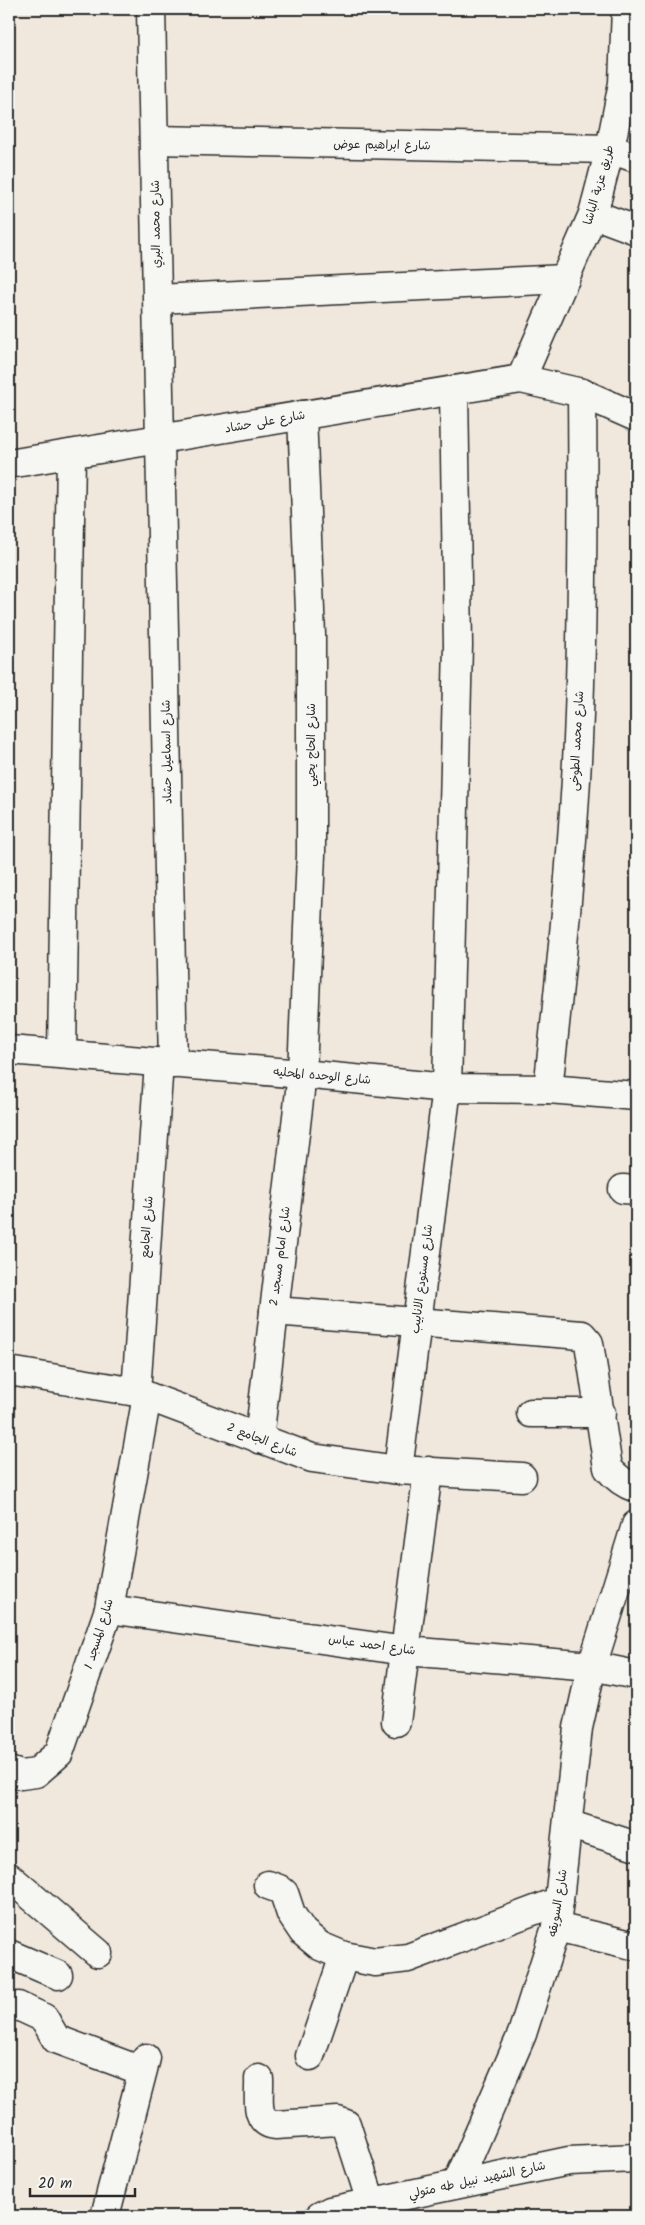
<svg xmlns="http://www.w3.org/2000/svg" width="645" height="2225" font-family="Kalam,'Playpen Sans Arabic',sans-serif">
	<style>
		.lines { fill: none; stroke-linecap: round; stroke-linejoin: round }
		.minor-casing { stroke: #2b2b2b; stroke-width: 31 }
		.minor { stroke: #f6f6f2; stroke-width: 28 }
		.labels { text-anchor: middle; dominant-baseline: central; stroke-width: 4; stroke-linejoin: round; paint-order: stroke }
		.street-label { font-size: 12px; fill: #2b2b2b; stroke: #f6f6f2 }
	</style>
	<rect width="100%" height="100%" fill="#f0e8dd"/>
	<filter id="ink" filterUnits="userSpaceOnUse"><feTurbulence type="fractalNoise" baseFrequency=".02" numOctaves="2"/><feDisplacementMap in="SourceGraphic" scale="10" xChannelSelector="R" yChannelSelector="G"/><feConvolveMatrix kernelMatrix="1 2 1 2 8 2 1 2 1" color-interpolation-filters="sRGB"/></filter>
	<g filter="url(#ink)">
		<g class="lines">
			<g class="minor-casing">
				<g id="minor">
					<path d="M151,9l22,1055"/>
					<path d="M154,140l456,9 26,9"/>
					<path d="M593,214l43,16"/>
					<path d="M158,299l407,-20"/>
					<path d="M521,379l72,-165 17,-65 13,-66 3,-74"/>
					<path d="M9,464l512,-85 61,14 54,24"/>
					<path d="M9,1050l293,24 145,14 101,1 88,7"/>
					<path d="M62,1054l9,-600"/>
					<path d="M548,1089c13,-116 25,-233 30,-349 5,-116 5,-232 4,-347"/>
					<path d="M623,1189l13,1"/>
					<path d="M274,1311l308,24 7,8 19,125c8,10 16,16 28,20"/>
					<path d="M9,1371l127,21 176,66 86,12 124,7"/>
					<path d="M136,1392l23,-329"/>
					<path d="M531,1413h70"/>
					<path d="M259,1439l43,-365 9,-220v-219l-9,-220"/>
					<path d="M398,1470l49,-382 11,-443 -4,-255"/>
					<path d="M109,1609l297,42 186,15 44,9"/>
					<path d="M396,1722l32,-251"/>
					<path d="M9,1771l12,4 15,-2 23,-20 50,-144 38,-213"/>
					<path d="M568,1824l68,22"/>
					<path d="M9,1877l89,76"/>
					<path d="M268,1885l11,4 5,4 7,21 12,18 17,14 24,10 31,6 33,-4 151,-57"/>
					<path d="M556,1927l80,19"/>
					<path d="M9,1954l49,21"/>
					<path d="M18,2006l26,12 12,21 86,32"/>
					<path d="M310,2056l34,-100"/>
					<path d="M259,2079c1,17 -6,43 16,46l63,-4 8,3 25,78"/>
					<path d="M457,2184l65,-150 34,-107 22,-199 14,-62 44,-141"/>
					<path d="M105,2216l41,-158"/>
					<path d="M320,2216l10,-5 239,-50 67,-3"/>
				</g>
			</g>
			<use href="#minor" class="minor"/>
		</g>
	</g>
	<g class="labels">
		<g class="street-label">
			<text transform="translate(382 145) rotate(1)">شارع ابراهيم عوض</text>
			<text transform="translate(599 185) rotate(-74)">طريق عزبة الباشا</text>
			<text transform="translate(156 224) rotate(-91)">شارع محمد البري</text>
			<text transform="translate(265 422) rotate(-10)">شارع على حشاد</text>
			<text transform="translate(577 741) rotate(-87)">شارع محمد الطوخى</text>
			<text transform="translate(311 745) rotate(-90)">شارع الحاج يحيي</text>
			<text transform="translate(167 752) rotate(-91)">شارع اسماعيل حشاد</text>
			<text transform="translate(322 1076) rotate(5)">شارع الوحده المحليه</text>
			<text transform="translate(147 1227) rotate(-86)">شارع الجامع</text>
			<text transform="translate(280 1256) rotate(-83)">شارع امام مسجد 2</text>
			<text transform="translate(422 1279) rotate(-83)">شارع مستودع الانابيب</text>
			<text transform="translate(262 1440) rotate(21)">شارع الجامع 2</text>
			<text transform="translate(99 1634) rotate(-73)">شارع المسجد 1</text>
			<text transform="translate(372 1645) rotate(8)">شارع احمد عباس</text>
			<text transform="translate(558 1903) rotate(-81)">شارع السويقه</text>
			<text transform="translate(477 2180) rotate(-12)">شارع الشهيد نبيل طه متولي</text>
		</g>
	</g>
	<rect width="645" height="2225" fill="none" stroke="#f6f6f2" stroke-width="30"/>
	<rect x="15" y="15" width="615" height="2195" fill="none" stroke="#2b2b2b" stroke-width="2" filter="url(#ink)"/>
	<path d="M30 2188v8h105v-8" fill="none" stroke="#2b2b2b" stroke-width="2.5"/>
	<text x="38" y="2188" font-size="15" fill="#2b2b2b" stroke="#f6f6f2" stroke-width="4" paint-order="stroke">20 m</text>
</svg>
